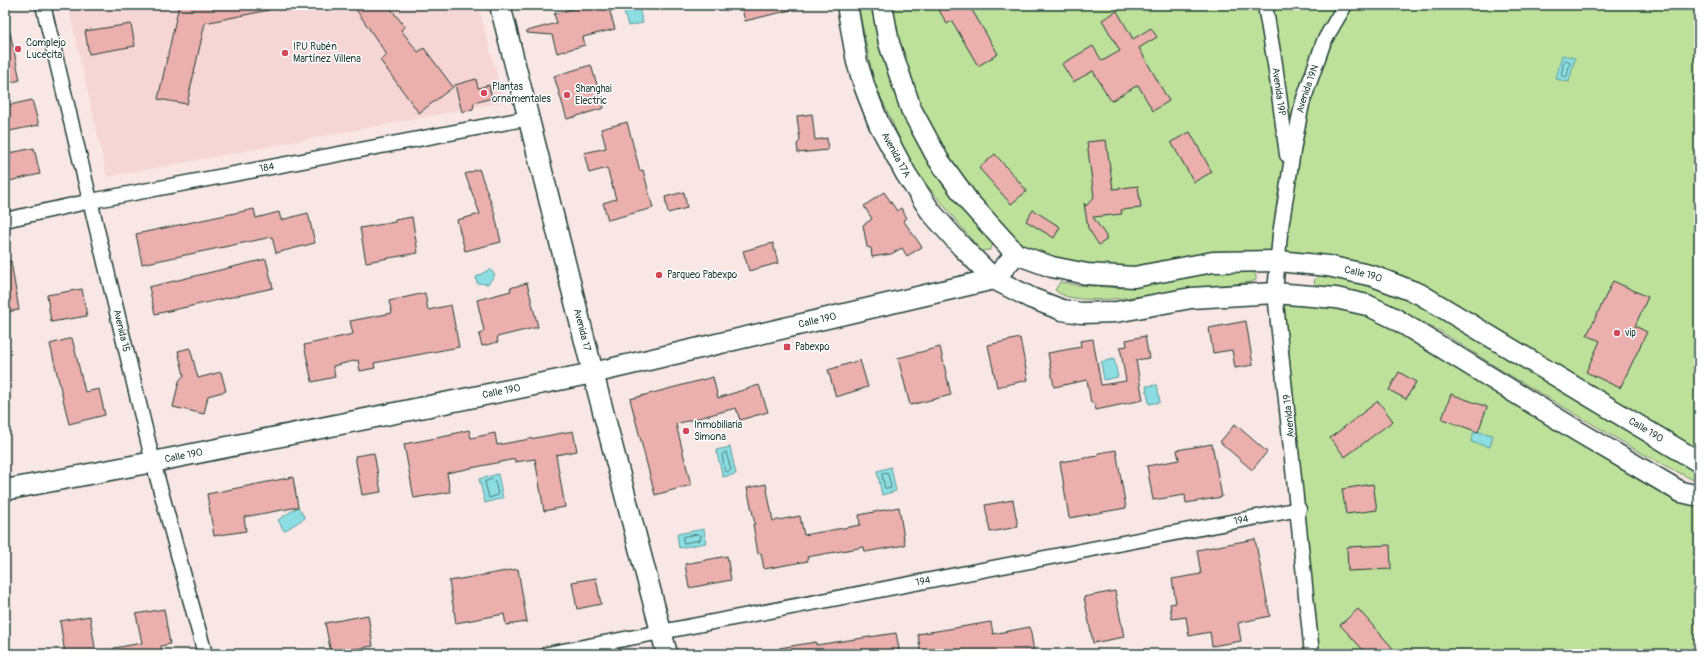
<svg xmlns="http://www.w3.org/2000/svg" width="1704" height="659" font-family="Pangolin,sans-serif">
	<style>
		.built { fill: #f5d6d5 }
		.green { fill: #bde19b; stroke: #6e8f68 }
		.water { fill: #8cdee3; stroke: #609e9d }
		.lines { fill: none; stroke-linecap: round; stroke-linejoin: round }
		.shore { stroke: #4b7d7a; stroke-width: 1 }
		.building { fill: #ebafad; stroke: #1f3d34 }
		.street-casing { stroke: #1f3d34; stroke-width: 17 }
		.secondary-casing { stroke: #1f3d34; stroke-width: 23 }
		.street { stroke: #fff; stroke-width: 14 }
		.secondary { stroke: #fff; stroke-width: 20 }
		.poi-dot { fill: #d1495b; stroke: #fff; stroke-width: 1.5 }
		.labels { text-anchor: middle; dominant-baseline: central; stroke-width: 3; stroke-linejoin: round; paint-order: stroke }
		.poi-label { font-size: 10px; fill: #1f3d34; stroke: #fff; text-anchor: start }
		.street-label { font-size: 10px; fill: #1f3d34; stroke: #fff }
	</style>
	<rect width="100%" height="100%" fill="#f9e7e6"/>
	<filter id="ink" filterUnits="userSpaceOnUse"><feTurbulence type="fractalNoise" baseFrequency=".025" numOctaves="2"/><feDisplacementMap in="SourceGraphic" scale="8" xChannelSelector="R" yChannelSelector="G"/><feConvolveMatrix kernelMatrix="1 2 1 2 8 2 1 2 1" color-interpolation-filters="sRGB"/></filter>
	<g filter="url(#ink)">
		<path class="built" d="M68,5h410l26,97 -397,75z"/>
		<g class="green">
			<path d="M858,5h16l7,41 112,198 -3,6 -9,1 -68,-83 -39,-86z"/>
			<path d="M882,5h817v457l-279,-168 -142,-33 -144,16 -118,-23 -78,-95z"/>
			<path d="M1241,269l10,2 5,4v5l-5,2c-21,3 -43,4 -64,7 -27,4 -113,21 -132,1l5,-8 16,3 46,3 64,-12z"/>
			<path d="M1321,274l38,6 33,11 54,28 141,88 105,60 7,2v14l-56,-29 -142,-84 -61,-39 -51,-25 -32,-14 -40,-5 -3,-5 1,-3z"/>
			<path d="M1275,293l92,12 332,191v158h-387z"/>
		</g>
		<g class="water">
			<path d="M622,5h16l5,18 -15,3z"/>
			<path d="M1562,55l13,3 -6,24 -13,-3z"/>
			<path d="M490,269l5,6 -7,9 -11,-1 -1,-6z"/>
			<path d="M1114,359l4,18 -14,3 -3,-18z"/>
			<path d="M1157,385l3,17 -11,2 -3,-18z"/>
			<path d="M1474,431l19,4 -3,12 -19,-5z"/>
			<path d="M730,447l6,27 -13,3 -7,-27z"/>
			<path d="M891,467l5,24 -14,4 -5,-24z"/>
			<path d="M498,474l5,24 -18,5 -6,-24z"/>
			<path d="M298,507l7,11 -21,13 -6,-11z"/>
			<path d="M704,529l2,14 -27,5 -2,-14z"/>
		</g>
		<g class="lines">
			<g class="shore">
				<path d="M1566,60l4,2 -3,14 -3,1 -3,-2 3,-14z"/>
				<path d="M726,452l5,18 -4,2 -2,-1 -3,-16z"/>
				<path d="M883,473l5,1 3,13 -1,2 -5,-1 -3,-13z"/>
				<path d="M493,479l2,2 3,14 -9,3 -4,-16z"/>
				<path d="M699,534l2,2 -1,4 -16,3 -1,-1v-5z"/>
			</g>
		</g>
		<g class="building">
			<path d="M179,5h89l1,5 -64,13 -18,81 -29,-5z"/>
			<path d="M353,5h35l17,22 -4,3 17,22 6,-4 29,39 -34,26 -39,-53 7,-5z"/>
			<path d="M586,5h22l7,24 -32,8 2,8 -28,8 -5,-18 -25,-2v-2l30,-8 -3,-9z"/>
			<path d="M741,5h54v4l-50,12z"/>
			<path d="M936,5h33l29,49 -20,12 -26,-45 -5,3z"/>
			<path d="M1117,11l16,28 18,-11 6,9 -18,11 30,53 -16,10 -15,-26 -27,16 -18,-30 -20,11 -11,-18 31,-18 9,15 18,-10 -18,-31z"/>
			<path d="M131,24l4,22 -46,8 -4,-23z"/>
			<path d="M5,32h5l10,48 -15,4z"/>
			<path d="M591,65l13,43 -37,11 -13,-43z"/>
			<path d="M476,79l2,9 11,-3 3,13 -18,5 -1,6 -11,3 -7,-27z"/>
			<path d="M32,100l7,25 -34,7v-26z"/>
			<path d="M812,114l3,26 12,-2 1,12 -30,3 -1,-9 3,-3 -3,-25z"/>
			<path d="M627,122l13,49 3,-1 10,38 -45,12 -5,-17 13,-4 -9,-31 -18,5 -5,-20 22,-5 -5,-19z"/>
			<path d="M1190,132l22,40 -18,10 -23,-40z"/>
			<path d="M1106,140l7,49 25,-3 3,22 -20,2 1,4 -29,3 13,19v4l-7,5 -11,-17 -4,-25 2,3 8,-9 -7,-55z"/>
			<path d="M34,148l6,26 -35,8v-28z"/>
			<path d="M995,154l32,37 -16,13 -32,-36z"/>
			<path d="M479,169l15,42 7,31 -36,9 -8,-31 23,-6 -15,-40z"/>
			<path d="M684,192l3,16 -19,5 -3,-16z"/>
			<path d="M884,192l13,19 4,-3 6,10 -4,2 19,27 -15,9 -5,-8 -11,6 -19,3 -1,-9 -4,-1 -4,-22 9,-6 -8,-13z"/>
			<path d="M254,209l2,9 23,-6 2,8 27,-7 7,30 -39,10 -4,-16 -130,27 -6,-30z"/>
			<path d="M1033,210l27,17 -6,11 -28,-17z"/>
			<path d="M412,217l6,36 -52,9 -6,-34 35,-6v-2z"/>
			<path d="M773,243l5,20 -29,8 -6,-20z"/>
			<path d="M266,259l7,29 -118,26 -6,-27z"/>
			<path d="M5,261h6l8,49 -14,2z"/>
			<path d="M1613,281l35,16 -13,29 12,6 -27,56 -34,-16 14,-31 -13,-6z"/>
			<path d="M527,283l11,44 -41,10 1,5 -16,4 -3,-11 5,-4 -7,-31 34,-9 -1,-3z"/>
			<path d="M82,289l5,27 -36,6 -4,-27z"/>
			<path d="M425,293l3,17 23,-5 8,42 -85,16 1,5 -15,3 -2,-11 -25,6 2,11 -23,5 -8,-37 49,-11 -3,-13 42,-8 -3,-12z"/>
			<path d="M1246,321l7,44 -18,3 -3,-18 -19,3 -4,-25z"/>
			<path d="M1145,336l4,22 -13,2 7,40 -47,10 -2,-7h-3l-4,-23 -33,7 -6,-34 33,-6 -1,-6 13,-2 8,46 25,-4 -6,-34 7,-1 -1,-6z"/>
			<path d="M72,338l13,54 14,-3 6,26 -36,9 -19,-80z"/>
			<path d="M1020,338l8,42 -31,7 -9,-42z"/>
			<path d="M940,347l11,48 -41,10 -12,-47z"/>
			<path d="M190,348l8,30 23,-6 5,19 -18,5 -4,18 -31,-7 6,-26 5,-6 -6,-24z"/>
			<path d="M860,360l8,27 -32,10 -8,-27z"/>
			<path d="M1399,372l17,10 -10,17 -17,-9z"/>
			<path d="M713,377l5,21 41,-13 9,27 -28,8 -4,-12 -60,16 15,61 -36,10 -25,-96z"/>
			<path d="M1451,394l36,13 -9,25 -36,-13z"/>
			<path d="M1378,401l15,20 -48,36 -15,-19z"/>
			<path d="M1235,424l32,28 -15,18 -32,-28z"/>
			<path d="M469,430l2,8 24,-5 2,12 76,-14 4,20 -21,4 9,52 -21,4 -9,-52 -20,3v-3l-68,14 3,19 -36,6 -10,-54 48,-9v-1z"/>
			<path d="M1212,444l10,53 -36,6 -1,-8 -32,5 -6,-34 32,-6 -2,-10z"/>
			<path d="M1116,450l10,58 -57,10 -9,-56 38,-6v-3z"/>
			<path d="M374,453l7,39 -19,3 -7,-39z"/>
			<path d="M293,477l5,30 -54,10 2,14 -32,5 -7,-42z"/>
			<path d="M766,484l7,37 27,-5 4,19 56,-10 -1,-10 40,-8 6,38 -40,7 -1,-5 -57,10 1,4 -44,8 -3,-16 -3,1 -5,-30h2l-8,-36z"/>
			<path d="M1373,484l4,26 -31,4 -4,-25z"/>
			<path d="M1013,500l5,27 -28,5 -5,-27z"/>
			<path d="M1255,539l15,77 -32,7 3,18 -29,5 -2,-14 -21,4 -3,-19 -14,2 -2,-15 6,-1 -4,-24 29,-5 -4,-24z"/>
			<path d="M1390,545l1,24 -43,2 -1,-24z"/>
			<path d="M727,556l4,24 -42,8 -4,-24z"/>
			<path d="M518,569l9,53 -21,3 -2,-11 -48,9 -7,-42z"/>
			<path d="M596,578l5,26 -24,5 -5,-27z"/>
			<path d="M1115,591l9,46 -31,6 -9,-46z"/>
			<path d="M164,609l6,35 -9,2 1,8h-48v-6l28,-5 -6,-29z"/>
			<path d="M1358,609l40,45h-31l-27,-29z"/>
			<path d="M368,615l5,31 -42,7 -6,-30z"/>
			<path d="M90,616l6,38h-31l-5,-33z"/>
			<path d="M991,622l2,12 37,-7 4,25 -9,2h-52v-2l-11,2h-41l-3,-20z"/>
			<path d="M896,633l4,21h-120l-1,-6 37,-6v3z"/>
		</g>
		<g class="lines">
			<g class="street-casing">
				<g id="street">
					<path id="s1" d="M43,5l110,457 52,192"/>
					<path id="s2" d="M1265,5l10,59 12,91"/>
					<path id="s3" d="M5,220l86,-19 438,-83"/>
					<path id="s4" d="M547,654l752,-145"/>
					<path id="s5" d="M1312,654l-37,-361 5,-59 14,-89 8,-41 22,-63 21,-36"/>
				</g>
			</g>
			<g class="secondary-casing">
				<g id="secondary">
					<path id="s6" d="M500,5l93,368 74,281"/>
					<path id="s7" d="M847,5l10,57 8,26 14,36 27,50 25,38 31,35 32,32 37,19 31,12 19,3 35,-1 75,-14 84,-5 61,5 31,7 27,13 185,114 102,60 18,4"/>
					<path id="s8" d="M882,5l7,38 22,66 27,50 31,43 47,52 36,13 35,7 47,3 79,-15 65,-1 50,5 45,10 47,18 279,168"/>
					<path id="s9" d="M5,490l148,-28 440,-89 401,-94 22,-25"/>
				</g>
			</g>
			<use href="#street" class="street"/>
			<use href="#secondary" class="secondary"/>
		</g>
	</g>
	<g class="poi-dot">
		<circle cx="18" cy="49" r="4"/>
		<circle cx="285" cy="53" r="4"/>
		<circle cx="484" cy="93" r="4"/>
		<circle cx="567" cy="95" r="4"/>
		<circle cx="659" cy="275" r="4"/>
		<circle cx="1617" cy="333" r="4"/>
		<rect x="783" y="343" width="8" height="8" rx="2"/>
		<circle cx="686" cy="431" r="4"/>
	</g>
	<g class="labels">
		<g class="poi-label">
			<text x="26" y="43">Complejo<tspan x="26" dy="12">Lucecita</tspan></text>
			<text x="293" y="47">IPU Rubén<tspan x="293" dy="12">Martínez Villena</tspan></text>
			<text x="492" y="87">Plantas<tspan x="492" dy="12">ornamentales</tspan></text>
			<text x="575" y="89">Shanghai<tspan x="575" dy="12">Electric</tspan></text>
			<text x="667" y="275">Parqueo Pabexpo</text>
			<text x="1625" y="333">vip</text>
			<text x="795" y="347">Pabexpo</text>
			<text x="694" y="425">Inmobiliaria<tspan x="694" dy="12">Simona</tspan></text>
		</g>
		<g class="street-label">
			<text stroke="none"><textPath href="#s5" startOffset="570">Avenida 19N</textPath></text>
			<text stroke="none"><textPath href="#s2" startOffset="88">Avenida 19P</textPath></text>
			<text stroke="none"><textPath href="#s7" startOffset="159">Avenida 17A</textPath></text>
			<text stroke="none"><textPath href="#s3" startOffset="267">184</textPath></text>
			<text stroke="none"><textPath href="#s8" startOffset="641">Calle 190</textPath></text>
			<text stroke="none"><textPath href="#s9" startOffset="830">Calle 190</textPath></text>
			<text stroke="none"><textPath href="#s1" startOffset="335">Avenida 15</textPath></text>
			<text stroke="none"><textPath href="#s6" startOffset="335">Avenida 17</textPath></text>
			<text stroke="none"><textPath href="#s9" startOffset="506">Calle 190</textPath></text>
			<text transform="translate(1289 416) rotate(-96)">Avenida 19</text>
			<text stroke="none"><textPath href="#s8" startOffset="965">Calle 190</textPath></text>
			<text stroke="none"><textPath href="#s9" startOffset="182">Calle 190</textPath></text>
			<text stroke="none"><textPath href="#s4" startOffset="707">194</textPath></text>
			<text stroke="none"><textPath href="#s4" startOffset="383">194</textPath></text>
		</g>
	</g>
	<rect width="1704" height="659" fill="none" stroke="#fff" stroke-width="20"/>
	<rect x="10" y="10" width="1684" height="639" fill="none" stroke="#1f3d34" stroke-width="1.5" filter="url(#ink)"/>
</svg>
